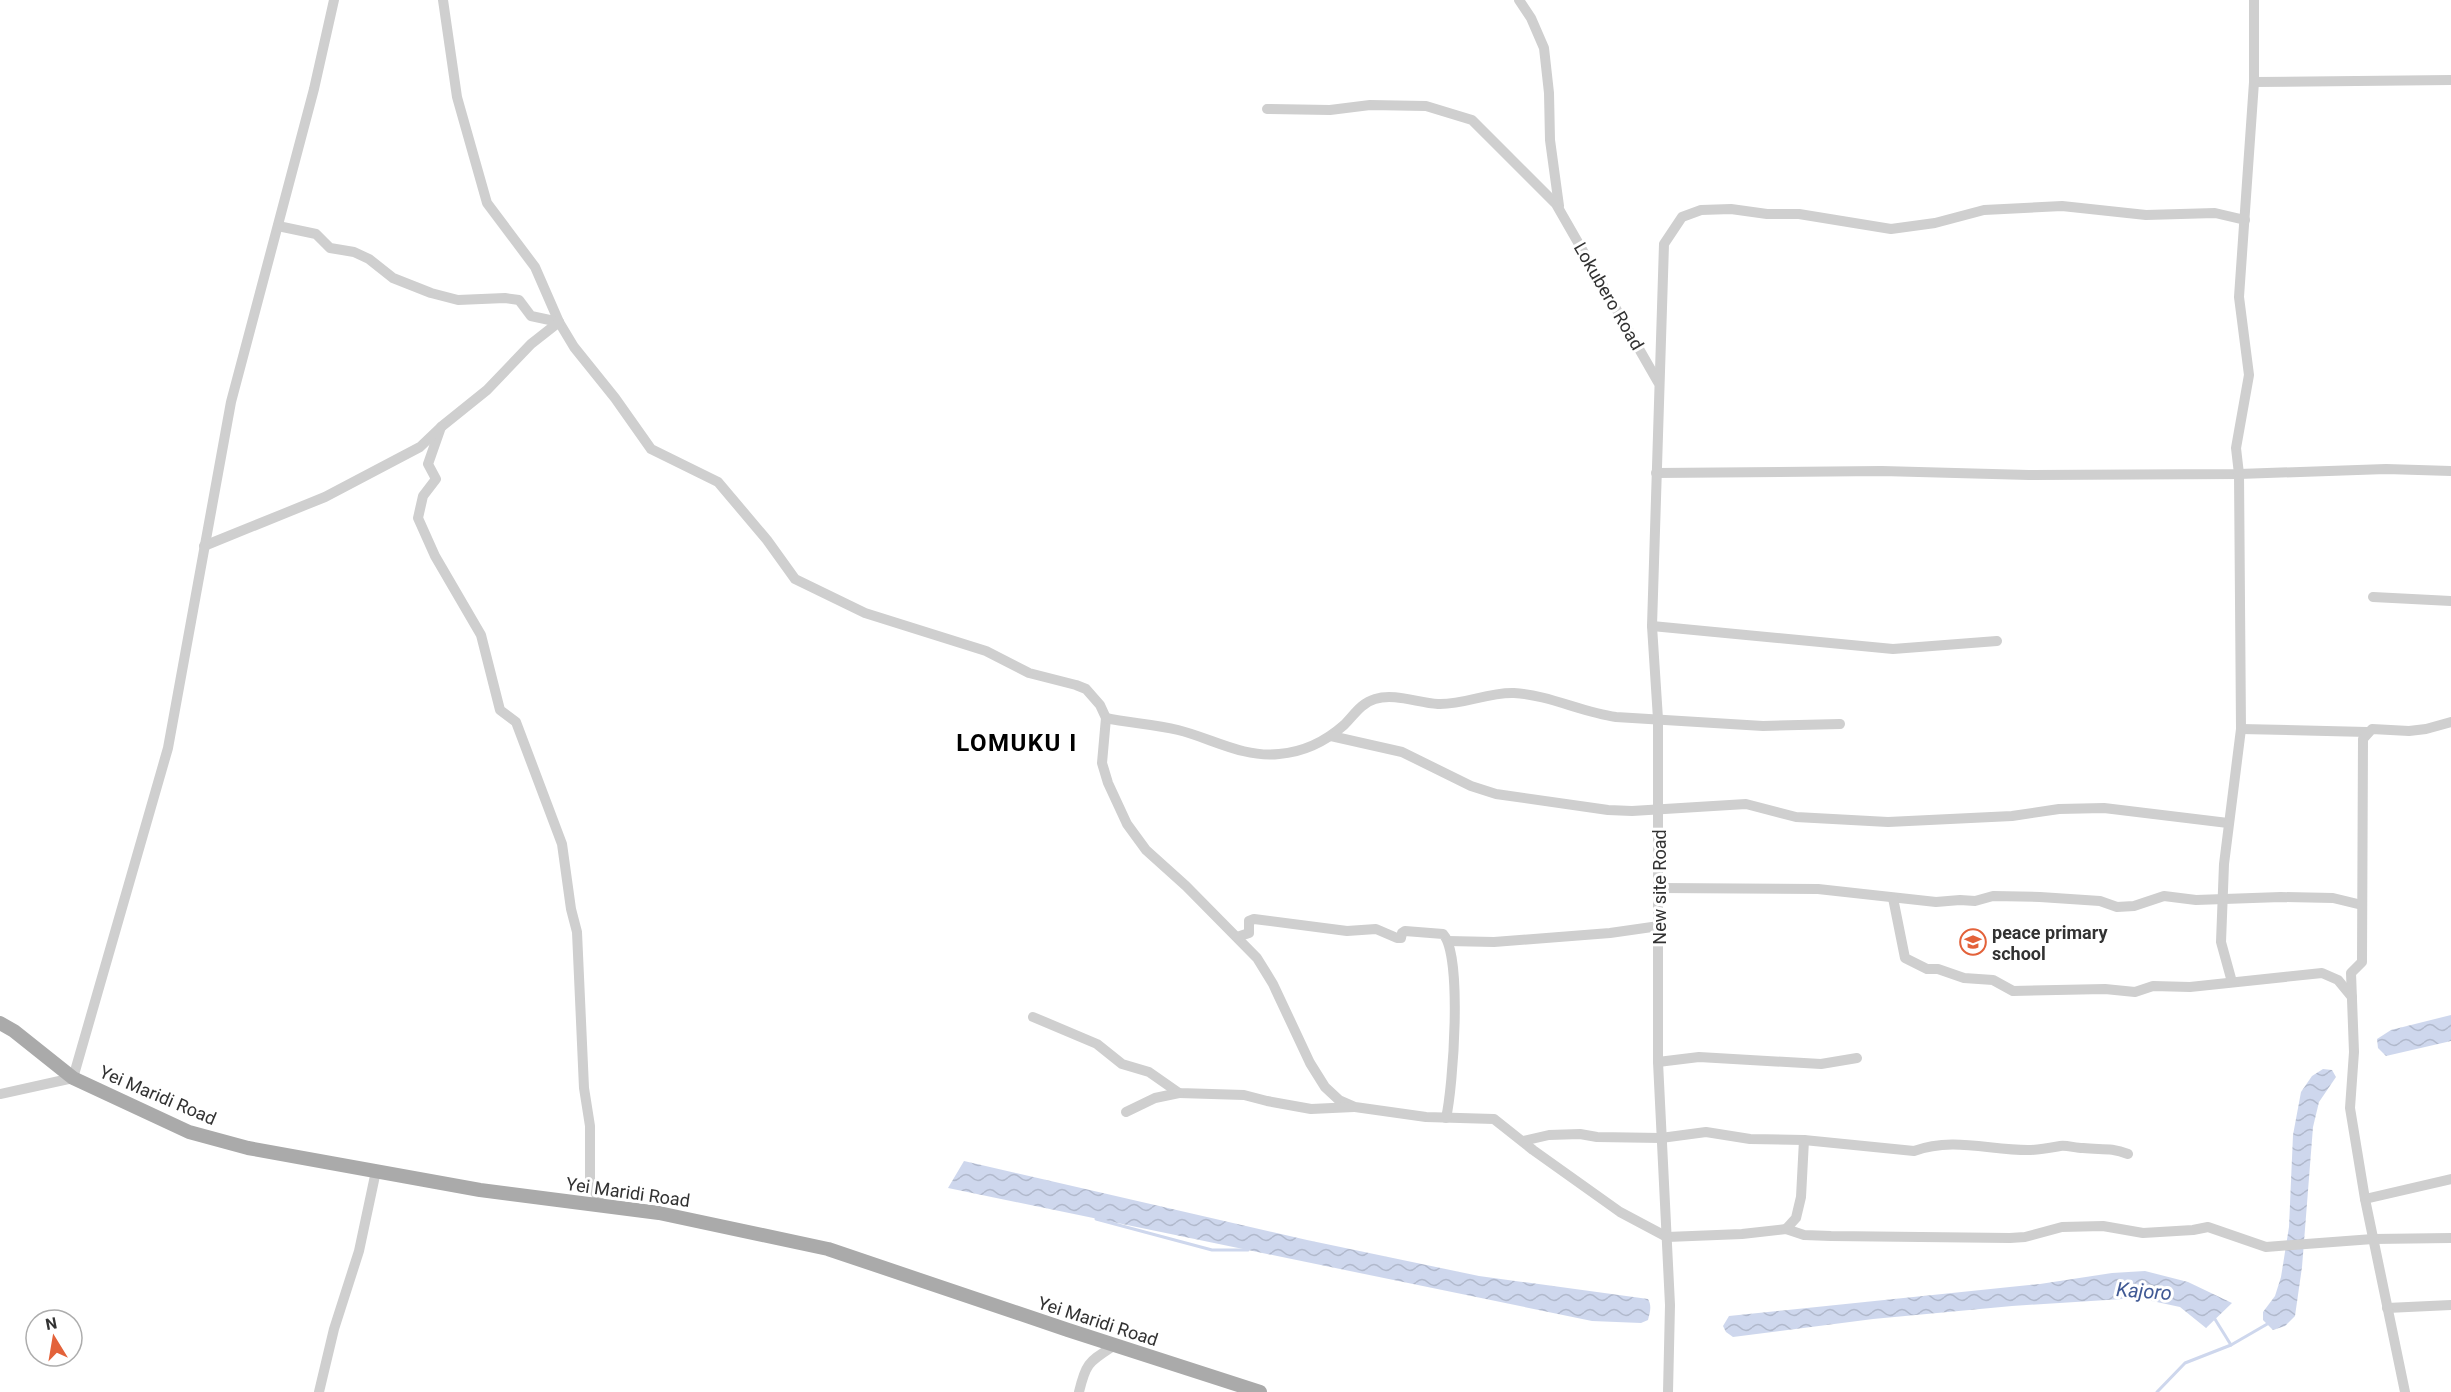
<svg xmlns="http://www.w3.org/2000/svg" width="2451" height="1392" font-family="Roboto,sans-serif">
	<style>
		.water { fill: url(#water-waves) }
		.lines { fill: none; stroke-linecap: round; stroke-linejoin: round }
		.stream { stroke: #ced7ed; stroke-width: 3 }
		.minor { stroke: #cfcfcf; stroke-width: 10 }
		.major { stroke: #aaa; stroke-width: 14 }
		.labels { text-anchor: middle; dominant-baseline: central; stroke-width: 6; stroke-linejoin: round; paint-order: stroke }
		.street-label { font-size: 18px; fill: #323232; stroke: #fff }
		.poi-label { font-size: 18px; font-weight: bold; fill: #323232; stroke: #fff; text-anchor: start }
		.water-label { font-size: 20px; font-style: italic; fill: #405994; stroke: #fff }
		.district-label { font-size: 24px; font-weight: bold; letter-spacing: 1.5px; fill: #000; stroke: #fff }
	</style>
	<defs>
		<pattern id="water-waves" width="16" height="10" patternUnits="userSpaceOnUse" patternTransform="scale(1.5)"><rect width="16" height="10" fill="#ced7ed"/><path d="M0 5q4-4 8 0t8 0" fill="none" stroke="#b1b9cc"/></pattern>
	</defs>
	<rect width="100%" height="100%" fill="#fff"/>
	<g class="water">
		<path d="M2451,1015v26l-65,15 -8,-8 -1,-9 14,-9z"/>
		<path d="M2323,1069l9,1 4,7 -17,25 -6,25 -11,140 -7,49 -10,10 -12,4 -10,-10v-8l12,-16 6,-19 8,-50 4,-92 8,-43 11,-16z"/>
		<path d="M964,1161l343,79 172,36 169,23c4,7 2,13 0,21l-7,3 -49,-2 -644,-133z"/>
		<path d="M2145,1271l43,11 44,21 -26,25 -26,-21 -42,-9 -126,8 -139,13 -140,18 -7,-5 -3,-6 6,-10 311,-32 72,-11z"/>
	</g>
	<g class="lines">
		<g class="stream">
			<path d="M1096,1219l116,31h36"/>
			<path d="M2213,1316l18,29"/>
			<path d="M2157,1392l28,-29 46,-18 38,-22"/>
		</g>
		<g class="minor">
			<path d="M443,0l14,97 30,106 48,64 24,55 15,25 41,51 36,51 67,33 49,58 28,39 70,34 121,38 43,22 47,12 10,4 14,16 6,13 -4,45 6,20 19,41 19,26 40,36 71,72 16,26 37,79 15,24 14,13 16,7 71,10 68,2 39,31 87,62 47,25 75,-3 44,-5 18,6 27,1 179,2 15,-1 37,-10 41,-1 40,7 50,-3 15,-3 58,20 107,-8 78,-1"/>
			<path d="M1519,0l12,18 13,30 5,45 1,47 9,66"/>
			<path d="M2254,82l197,-2"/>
			<path d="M1267,109l63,1 40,-5 56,1 46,14 84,84 102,178"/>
			<path d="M278,226l38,8 14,14 24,4 15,7 24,19 38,15 27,7 47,-2 14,2 12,16 28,6"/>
			<path d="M441,427l-13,37 8,15 -13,17 -5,22 17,38 46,79 19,75 16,12 46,122 9,65 6,23 7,156 6,38v55l11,24"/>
			<path d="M1656,473l226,-2 147,4 210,-1 147,-5 65,2"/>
			<path d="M204,546l121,-49 95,-50 21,-20 46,-37 44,-46 28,-22"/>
			<path d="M2373,597l78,4"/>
			<path d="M1652,626l241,23 104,-8"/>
			<path d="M1106,718c23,5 48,6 72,12 33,8 65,28 101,24 24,-2 47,-13 65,-29 10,-10 17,-22 31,-26 20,-6 43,4 63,5 26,1 50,-12 76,-11 35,2 67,19 102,24l147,9 77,-2"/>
			<path d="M2241,729l126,3"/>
			<path d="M1331,736l71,16 69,34 25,8 112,16 24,1 114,-7 50,13 92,5 124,-6 47,-7 45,-1 124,15"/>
			<path d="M1659,888l159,1 118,13 24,-2 15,1 18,-5 47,1 60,4 17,6 17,-1 30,-10 32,4 85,-3 52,1 29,7"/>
			<path d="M1893,898l12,60 22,11h11l26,9 29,2 20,11 92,-2 30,3 18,-6 37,1 132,-14 16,7 14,17"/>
			<path d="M1237,937l12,-4v-12l5,-2 93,12 29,-2 21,9h4l1,-5 3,-2 38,3c20,21 10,154 3,184"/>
			<path d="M1448,941l46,1 116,-9 49,-7"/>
			<path d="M2232,982l-11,-40 3,-78 17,-135 -2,-255 -3,-26 13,-73 -10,-78 15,-215v-82"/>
			<path d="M1033,1017l64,27 25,20 27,8 30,21 65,2 23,6 44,8 43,-2"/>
			<path d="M1658,1062l41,-5 122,7 36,-6"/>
			<path d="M0,1094l73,-16 95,-330 63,-346 83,-313 20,-89"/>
			<path d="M1126,1112l29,-14 24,-5"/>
			<path d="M1523,1141l26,-6 31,-1 17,3 64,1 45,-6 44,7 54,1 110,11c39,-14 74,-1 114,-1 11,0 21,-2 32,-4 7,-1 15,2 23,2 18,2 27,-1 45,6"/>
			<path d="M2365,1199l86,-20"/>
			<path d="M1786,1229l10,-11 5,-21 3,-57"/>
			<path d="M2387,1308l64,-3"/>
			<path d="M319,1392l15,-63 25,-78 17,-80"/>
			<path d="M1079,1392c7,-30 10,-30 36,-47"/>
			<path d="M1668,1392l2,-87 -12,-243v-343l-6,-93 12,-382 18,-27 19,-7 30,-1 36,5h32l92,15 44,-6 49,-13 78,-4 84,9 69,-2 30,7"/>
			<path d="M2405,1392l-40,-193 -15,-91 4,-56 -3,-79 11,-11 1,-223 9,-10 37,2 17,-2 25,-7"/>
		</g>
		<path class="major" d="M0,1023l14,8 59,47 116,54 59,16 232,42 179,23 169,36 240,81 192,62"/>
	</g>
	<defs>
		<g id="school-ring" transform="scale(1.35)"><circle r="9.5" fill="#fff" stroke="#e3623a" stroke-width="1.5"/><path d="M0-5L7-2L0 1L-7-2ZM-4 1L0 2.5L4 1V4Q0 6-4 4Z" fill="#e3623a"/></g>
	</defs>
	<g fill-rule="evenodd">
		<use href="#school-ring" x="1973" y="942"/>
	</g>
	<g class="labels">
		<g class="street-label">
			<text transform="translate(1609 296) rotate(60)">Lokubero Road</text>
			<text transform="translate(1659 887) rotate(-90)">New site Road</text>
			<text transform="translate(158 1095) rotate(23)">Yei Maridi Road</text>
			<text transform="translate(628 1192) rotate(8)">Yei Maridi Road</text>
			<text transform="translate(1098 1321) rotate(18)">Yei Maridi Road</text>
		</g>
		<g class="poi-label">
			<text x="1992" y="932">peace primary<tspan x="1992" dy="21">school</tspan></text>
		</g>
		<g class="water-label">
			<text transform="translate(2144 1291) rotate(4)">Kajoro</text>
		</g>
		<g class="district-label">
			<text x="1017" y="743">LOMUKU I</text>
		</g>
	</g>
	<g transform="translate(54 1338) rotate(349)"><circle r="28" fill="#ffffff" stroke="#adadad" stroke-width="1.5"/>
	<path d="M0-4.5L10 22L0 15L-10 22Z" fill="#e3623a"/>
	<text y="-9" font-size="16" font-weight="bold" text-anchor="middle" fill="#323232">N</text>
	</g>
</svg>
